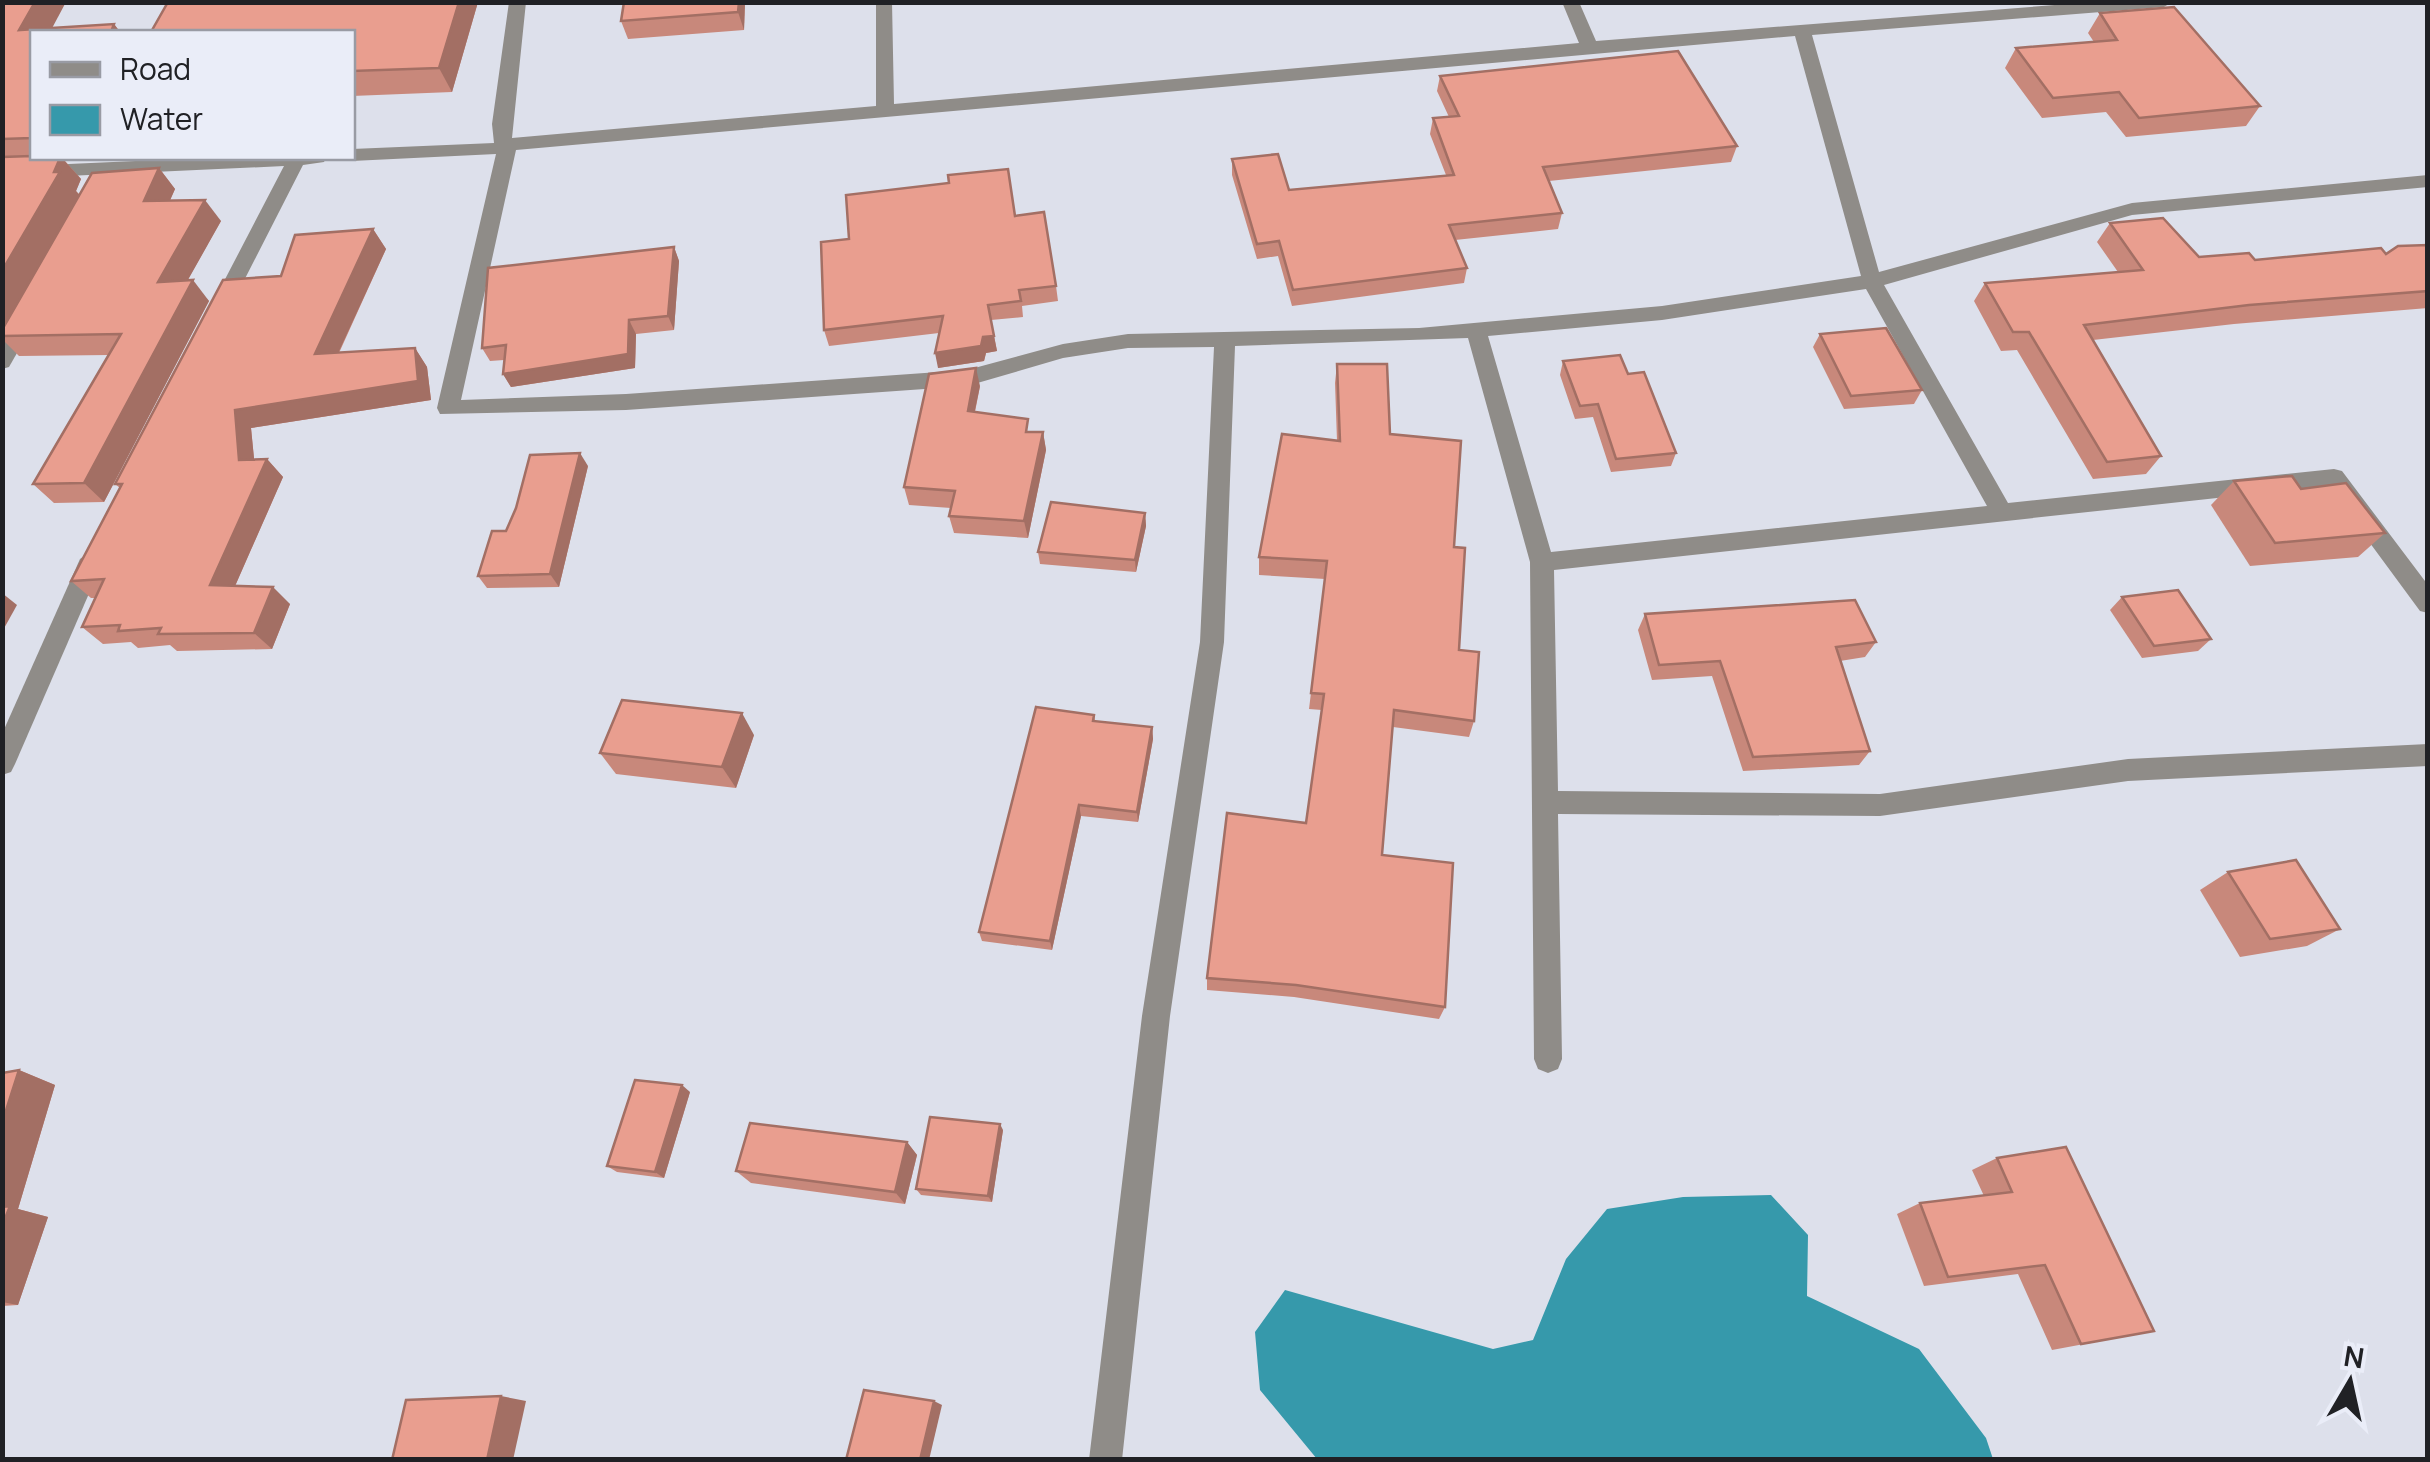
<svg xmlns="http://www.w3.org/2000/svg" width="2430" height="1462" font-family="Manrope,sans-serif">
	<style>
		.water { fill: #3699ab }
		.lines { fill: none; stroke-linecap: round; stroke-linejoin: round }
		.minor { fill: #8f8c88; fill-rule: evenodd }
		.wall { fill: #c8887b }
		.shaded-wall { fill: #a36f64 }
		.building { fill: #e99e8f; stroke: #a36f64; stroke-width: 2.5 }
	</style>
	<rect width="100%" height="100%" fill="#dde0eb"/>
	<path class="water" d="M1771,1195l37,40 -1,61 112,53 67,89 7,21h-676l-57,-69 -5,-58 30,-42 208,59 40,-9 33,-81 41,-50 76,-12z"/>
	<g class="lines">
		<g class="minor">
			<path d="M509,2h17l-14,136 364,-32v-104h16l2,102 685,-61 -17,-41h17l17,39 497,-39h79l-8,5 -352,28 67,237 253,-69 296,-28v12l-296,28 -248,70 124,218 326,-34 8,2 86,114v28l-8,-2 -92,-125 -774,84 4,221 322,3 248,-35 300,-15v22l-300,15 -248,35 -322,-2 4,245 -4,10 -10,4 -10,-4 -4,-10 -4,-497 -62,-224 -233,8 -11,296 -54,374 -48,444h-33l53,-444 58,-374 14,-295 -86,1 -65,10 -96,28 -341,24 -186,4 -3,-6 59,-254 -144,7 -8,-3h8v-9l142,-6 -2,-19zM1795,36l66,240 -199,30 -243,22 -291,6 -65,10 -96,26 -341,24 -165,6 55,-250zM1866,289l121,217 -436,46 -63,-216 174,-16z"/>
			<path d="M202,158h124l-2,4 -21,3 -74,145 -10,7 -10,-7 75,-144 -282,13v-12z"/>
			<path d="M27,311l10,7 -28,49 -7,2v-26l18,-30z"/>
			<path d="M92,550l12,9 -89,205 -4,8 -9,3v-41l78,-175z"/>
		</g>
	</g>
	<g class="wall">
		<path d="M2,2l50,26 62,-4 6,8h-88v126h57l-1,1 -23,2 16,18 -5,12 4,4 79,-27 16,21 -5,11 51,21 -34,60 22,20 -105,201 -50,1 -21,-19 76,-129 -90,1 -17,-17z"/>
		<path d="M168,2h310l-26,90 -100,4v-64z"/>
		<path d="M624,2h121l-1,28 -116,9 -7,-18z"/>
		<path d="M2100,13l160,93 -14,20 -120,11 -20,-25 -64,6 -37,-50 11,-20 78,-6 -6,-9z"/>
		<path d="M1440,76l297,70 -6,16 -182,19 13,32 -4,16 -103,11 12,28 -3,15 -172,23 -14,-50 -21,3 -25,-84v-16l57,31 157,-15 -16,-41 3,-16 16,-1 -12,-26z"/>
		<path d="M1015,216l41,70 2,15 -36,5 1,11 -32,3 6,31 -11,2 -2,8 -46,7 1,-35 -110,13 -5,-16z"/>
		<path d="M2110,223l89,34 56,3 131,-6 42,-9v63l-194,16 -141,16 68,116 -15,18 -53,5 -76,-129 -16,1 -27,-50 11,-18 133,-11 -21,-30z"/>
		<path d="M373,229l13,20 -47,104 76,-5 12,19 4,33 -180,28 3,31h13l16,18 -48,109 55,18 -18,45 -95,2 -7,-6 -32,3 -7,-6 -28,2 -21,-17 14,-29h-5l-20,-17 49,-93 -5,-4 166,-208z"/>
		<path d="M674,247l5,14 -5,69 -38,4 -1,34 -124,19 -8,-13 1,-14 -14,1 -8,-13z"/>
		<path d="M1820,334l102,56 -8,14 -70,5 -31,-62z"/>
		<path d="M1563,361l65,13 48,79 -5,13 -60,6 -18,-55 -18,2 -15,-44z"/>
		<path d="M1337,364l53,70 64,113 5,103 15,71 -5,16 -76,-10 -11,128 63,152 -6,12 -145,-22 -87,-7v-12l99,-155 16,-113 -13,-1 16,-130 -66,-4v-18l78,-116 -2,-58z"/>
		<path d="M980,386l-5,26 55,20h13l3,18 -18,88 -74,-5 -5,-17 2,-8 -42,-3 -5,-18z"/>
		<path d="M588,466l-29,121 -72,1 -9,-12 28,-45z"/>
		<path d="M2234,481l67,8 84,44 -27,24 -108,9 -39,-61z"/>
		<path d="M1145,513l1,13 -10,46 -96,-8 -2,-12z"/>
		<path d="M2122,597l89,42 -13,12 -56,7 -32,-48z"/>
		<path d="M1645,614l231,28 -11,15 -25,4 30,90 -11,14 -116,6 -31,-95 -60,4 -14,-50z"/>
		<path d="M1094,715l1,6 57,6 1,12 -15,83 -57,-6 -29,134 -70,-9 -3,-9z"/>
		<path d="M754,735l-18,53 -120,-14 -16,-21z"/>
		<path d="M2228,872l112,57 -33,17 -67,11 -40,-67z"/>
		<path d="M19,1070l36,15 -37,124 30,8 -30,88 -16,1v-233z"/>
		<path d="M690,1092l-26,86 -47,-6 -10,-6z"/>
		<path d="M1003,1130l-11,72 -71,-7 -5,-6z"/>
		<path d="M907,1142l10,13 -12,49 -154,-21 -15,-12z"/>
		<path d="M1997,1158l157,173 -102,19 -34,-76 -94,12 -27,-72 23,-11 64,-7 -12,-26z"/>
	</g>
	<g class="shaded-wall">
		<path d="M35,2h31l-16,30 -31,-2z"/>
		<path d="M459,2h19l-26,90 -13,-24z"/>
		<path d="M739,2h6l-1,28 -6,-18z"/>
		<path d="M114,24l6,8h-9z"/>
		<path d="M60,158h2l19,21 -5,12 4,5 -78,137v-62l52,-99z"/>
		<path d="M159,168l16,21 -14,32 -17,-20z"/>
		<path d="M205,200l16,21 -46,82 -17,-21z"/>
		<path d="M373,229l13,20 -57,124 -14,-19z"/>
		<path d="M674,247l5,14 -5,69 -6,-14z"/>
		<path d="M193,280l16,21 -105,201 -20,-19z"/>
		<path d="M629,320l7,14 -1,34 -124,19 -8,-13z"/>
		<path d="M994,336l3,15 -11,2 -2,8 -46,7 -3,-15 48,-16z"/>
		<path d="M415,348l12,19 4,33 -180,28 5,50 -17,-18 -4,-50z"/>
		<path d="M976,368l4,18 -9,43 -3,-18z"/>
		<path d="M1043,432l3,18 -18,88 -4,-17z"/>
		<path d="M580,453l8,13 -29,121 -9,-13z"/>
		<path d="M267,459l16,18 -55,125 -18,-17z"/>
		<path d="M1145,513l1,13 -10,46 -1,-12z"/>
		<path d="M273,587l17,17 -18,45 -18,-16z"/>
		<path d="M2,593l15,12 -15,27z"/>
		<path d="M742,713l12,22 -18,53 -14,-21z"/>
		<path d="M1152,727l1,12 -15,83 -1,-10z"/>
		<path d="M1079,805l2,11 -29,134 -2,-9z"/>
		<path d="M19,1070l36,15 -37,124 30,8 -30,88 -16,-3v-179z"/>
		<path d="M682,1085l8,7 -26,86 -9,-6z"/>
		<path d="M1000,1124l3,6 -11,72 -4,-6z"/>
		<path d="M907,1142l10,13 -12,49 -10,-12z"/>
		<path d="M501,1396l25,5 -13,59h-26z"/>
		<path d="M934,1401l8,4 -13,55h-9z"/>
	</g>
	<g class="building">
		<path d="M2,2h33l-16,28 95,-6 -3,8h-79v106l-30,1z"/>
		<path d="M168,2h291l-20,66 -87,3v-39h-201z"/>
		<path d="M624,2h115l-1,10 -117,9z"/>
		<path d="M2174,7l86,99 -121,12 -20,-26 -66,6 -37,-50 101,-8 -17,-27z"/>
		<path d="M1678,51l59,95 -194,21 19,46 -113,12 18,43 -174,22 -14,-49 -22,3 -25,-85 46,-5 11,36 165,-15 -21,-57 26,-2 -19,-40z"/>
		<path d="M32,156l28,2 -6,14h6l-58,99v-114z"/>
		<path d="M159,168l-15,33 61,-1 -47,82 35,-2 -109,203 -51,1 88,-150 -119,2v-6l90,-157z"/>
		<path d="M1008,169l7,47 29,-4 12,74 -37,4 2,11 -33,4 6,31 -11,1 -2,9 -46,7 8,-37 -119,14 -3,-88 28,-3 -3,-44 103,-12 -1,-8z"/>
		<path d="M2163,218l36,39 50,-4 6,7 126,-12 5,6 12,-8 30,-1v46l-179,14 -165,20 77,131 -54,6 -78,-130h-16l-28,-49 158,-13 -33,-47z"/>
		<path d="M373,229l-58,125 100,-6 3,33 -183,29 4,50 28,-1 -57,126 63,2 -19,46 -96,1 3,-6 -43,3 2,-6 -38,2 22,-48 -33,2 51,-97h-7l108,-204 58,-4 14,-41z"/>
		<path d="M674,247l-6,69 -39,4 -1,34 -125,20 3,-29 -24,3 6,-80z"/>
		<path d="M1886,328l36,62 -71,6 -31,-62z"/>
		<path d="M1620,355l8,19 16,-2 32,81 -60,6 -18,-55 -18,2 -17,-45z"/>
		<path d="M1337,364h50l3,70 71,7 -7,106 11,1 -6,102 20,2 -5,69 -80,-11 -12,145 71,8 -8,144 -149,-22 -89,-7 20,-165 79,10 18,-129 -13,-1 16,-132 -68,-4 23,-123 58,7z"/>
		<path d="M976,368l-8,43 60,8 -2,13h17l-19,89 -75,-5 6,-25 -51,-4 25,-113z"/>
		<path d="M580,453l-30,121 -72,2 14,-45h14l10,-23 14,-53z"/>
		<path d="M2292,476l9,13 45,-6 39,50 -110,10 -41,-62z"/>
		<path d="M1051,502l94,11 -10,47 -97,-8z"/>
		<path d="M2178,590l33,49 -57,7 -32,-49z"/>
		<path d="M1855,600l21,42 -40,5 34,104 -117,6 -33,-96 -61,4 -14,-51z"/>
		<path d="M622,700l120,13 -20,54 -122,-14z"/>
		<path d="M1036,707l58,8 -1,6 59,6 -15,85 -58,-7 -29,136 -71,-9z"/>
		<path d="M2296,860l44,69 -70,10 -42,-67z"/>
		<path d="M19,1070l-17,53v-50z"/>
		<path d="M635,1080l47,5 -27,87 -48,-6z"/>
		<path d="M930,1117l70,7 -12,72 -72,-7z"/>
		<path d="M750,1123l157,19 -12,50 -159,-21z"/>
		<path d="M2066,1147l88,184 -73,13 -36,-79 -97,12 -28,-74 92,-11 -15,-34z"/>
		<path d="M10,1206l-8,20v-19z"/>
		<path d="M864,1390l70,11 -14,59h-74z"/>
		<path d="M501,1396l-14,64h-95l14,-60z"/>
	</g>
	<rect width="2430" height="1462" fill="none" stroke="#202125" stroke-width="10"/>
	<rect x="30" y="30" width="325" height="130" fill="#eaedf8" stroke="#999ba4" stroke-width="2.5"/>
	<rect x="50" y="62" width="50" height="15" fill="#8f8c88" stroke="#999ba4" stroke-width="2.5"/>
	<text x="120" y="80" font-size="30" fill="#202125">Road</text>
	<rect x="50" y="105" width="50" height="30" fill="#3699ab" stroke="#999ba4" stroke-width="2.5"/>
	<text x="120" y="130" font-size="30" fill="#202125">Water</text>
	<g transform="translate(2350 1382) rotate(9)" stroke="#eaedf8" stroke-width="8" paint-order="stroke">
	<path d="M0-8L18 38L0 25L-18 38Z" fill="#202125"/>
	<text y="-15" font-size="28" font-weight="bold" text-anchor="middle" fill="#202125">N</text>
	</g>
</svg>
